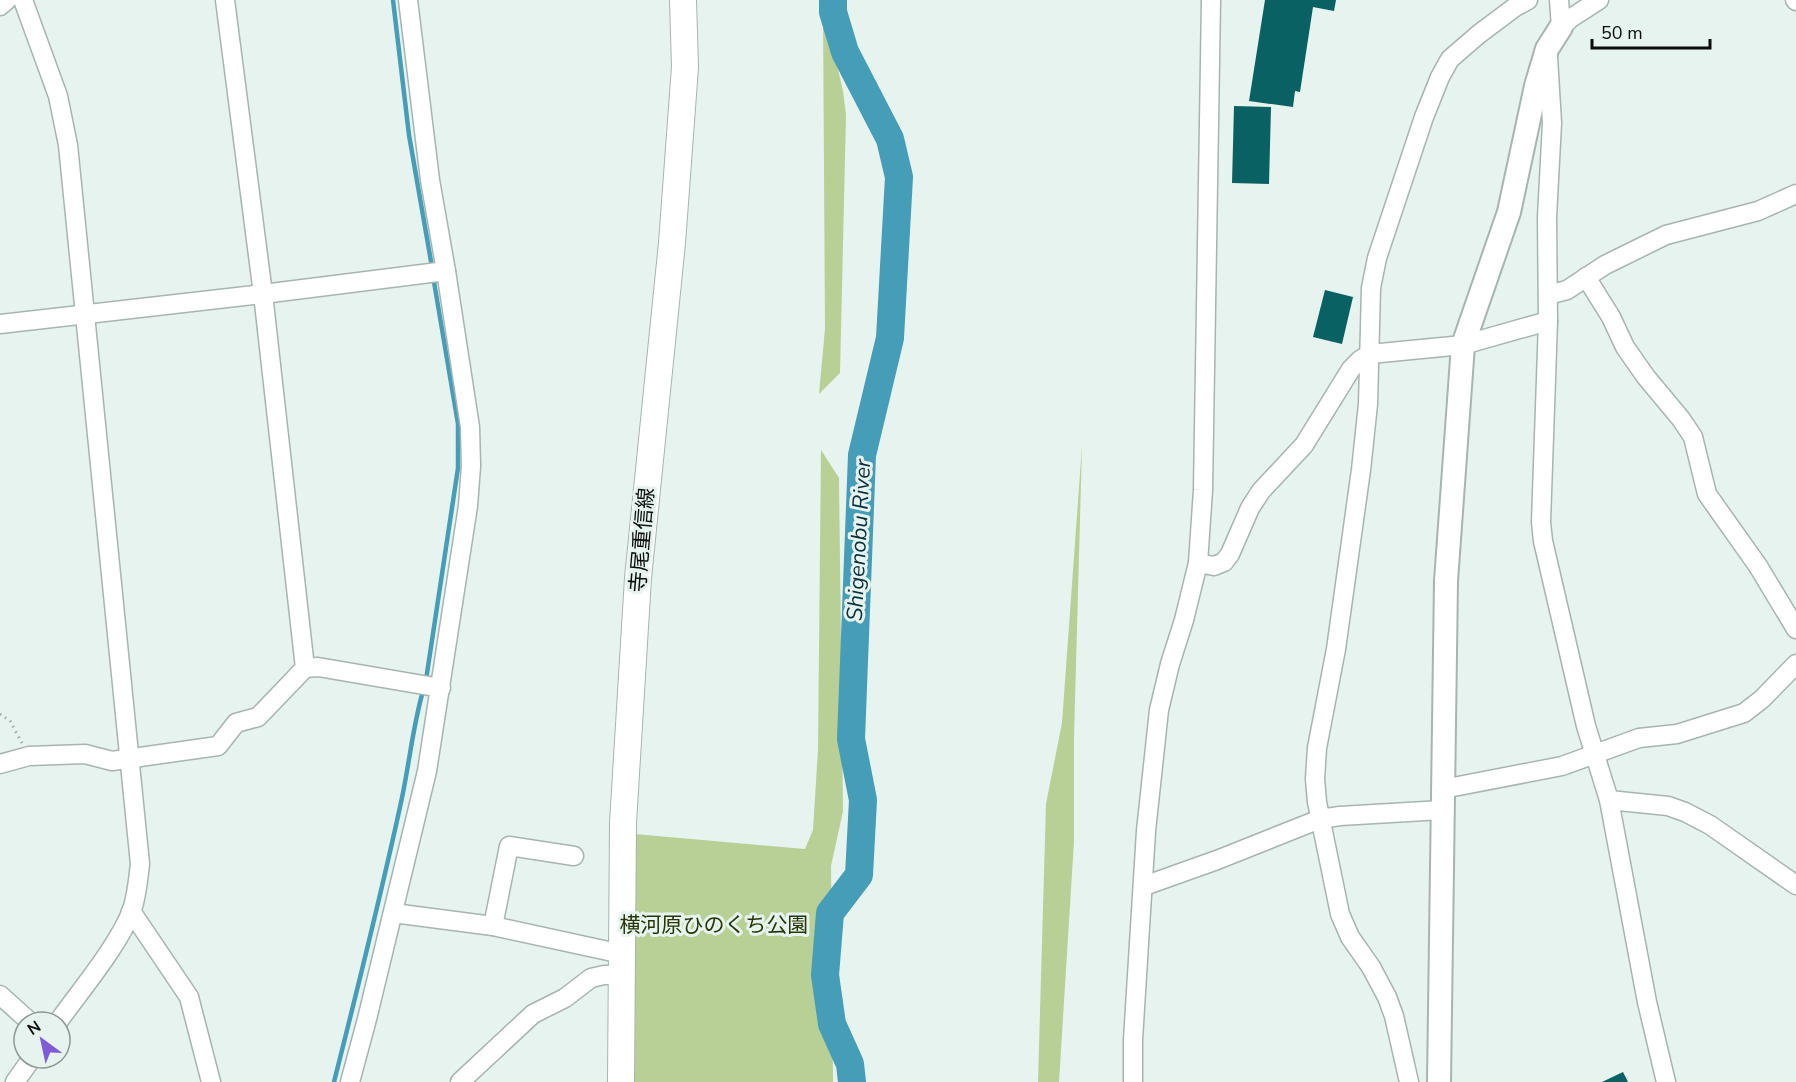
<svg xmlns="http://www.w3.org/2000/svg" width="1796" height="1082" font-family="'Nunito Sans','Noto Sans JP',sans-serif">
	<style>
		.green { fill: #b8cf95 }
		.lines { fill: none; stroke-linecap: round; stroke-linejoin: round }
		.stream { stroke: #469db8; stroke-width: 4.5 }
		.river { stroke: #469db8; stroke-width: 28 }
		.building { fill: #0a6163 }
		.minor-casing { stroke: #a8b4b0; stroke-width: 21 }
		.tertiary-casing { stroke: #a8b4b0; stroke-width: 26 }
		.secondary-casing { stroke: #a8b4b0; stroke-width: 28 }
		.path { stroke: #a0aba7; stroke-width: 3; stroke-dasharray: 1.5 4.5; stroke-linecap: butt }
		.minor { stroke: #fff; stroke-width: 18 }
		.tertiary { stroke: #fff; stroke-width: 22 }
		.secondary { stroke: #fff; stroke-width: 26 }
		.labels { text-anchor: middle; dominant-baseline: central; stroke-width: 6; stroke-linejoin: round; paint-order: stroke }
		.street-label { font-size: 21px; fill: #090d0c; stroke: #e6f3ee }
		.park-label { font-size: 21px; fill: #273604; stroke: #e6f3ee }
		.water-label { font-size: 22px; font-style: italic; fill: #06303c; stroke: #e6f3ee }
	</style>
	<rect width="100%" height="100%" fill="#e6f3ee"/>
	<g class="green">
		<path d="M823,6l20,85 3,24 -6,258 -21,21 6,-65z"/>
		<path d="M1082,446l-8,291v104l-15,241h-21l8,-278 16,-81z"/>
		<path d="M821,450l18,28 4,333 -12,55 2,216h-207l9,-248 170,15 8,-19 5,-80z"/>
	</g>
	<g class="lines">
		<g class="stream">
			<path d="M393,0l16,135 23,132"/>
			<path d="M426,680l32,-212v-44l-25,-148"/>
			<path d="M334,1082c23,-91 46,-183 66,-275 9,-39 12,-78 23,-116"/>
		</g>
		<path class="river" d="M833,0v12l12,40 45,87 9,38 -9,161 -28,117 -11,284 12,61 -4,75 -29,38 -5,62 7,49 18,40 2,18"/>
	</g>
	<g class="building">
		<path d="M1265,0h71l-2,11 -21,-4 -13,85 -5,-1 -2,16 -44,-6z"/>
		<path d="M1234,106l37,1 -2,77 -37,-1z"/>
		<path d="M1325,290l28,7 -11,47 -29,-7z"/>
		<path d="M1623,1072l5,10h-26z"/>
	</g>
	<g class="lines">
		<g class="minor-casing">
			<g id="minor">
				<path d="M23,0l35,96 10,49 72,719c-2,16 -3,31 -8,46 -13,35 -52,81 -74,112"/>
				<path d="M1559,0l2,27"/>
				<path d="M1795,0l1,1"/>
				<path d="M0,6l7,-6"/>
				<path d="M1561,27l10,-9 28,-18"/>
				<path d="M1548,57l4,66 -5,94 1,104 -7,201 2,19 43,185 23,74 38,202 19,80"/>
				<path d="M1586,277l25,40 14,30 21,30 35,42 12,18 14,57 51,72 38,63"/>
				<path d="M1548,295l19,-5 38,-25 61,-30 92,-24 38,-17"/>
				<path d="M0,324l263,-30 183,-23"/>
				<path d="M1198,563l16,3 10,-4 6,-8 20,-46 11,-17 43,-46 47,-76 9,-9 10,-6 93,-9 85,-24"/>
				<path d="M305,668l13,-1 123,21"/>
				<path d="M0,764l29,-8 56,-2 27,7 106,-15 18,-23 22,-6 47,-49 -42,-374 -38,-294"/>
				<path d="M1443,789l119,-23 77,-28 38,-4 67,-21 18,-14 34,-35"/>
				<path d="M1609,800l59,6 17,6 25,13 86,60"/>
				<path d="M1144,886l73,-26 103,-41 20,-3 102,-6"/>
				<path d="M131,911l58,86 22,85"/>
				<path d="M393,913l100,13 129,28"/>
				<path d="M493,926l16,-80 65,10"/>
				<path d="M0,995l30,27"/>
				<path d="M15,1082l17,-24"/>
				<path d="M350,1082l17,-63 60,-248 41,-265 3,-40 -1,-39 -24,-156 -16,-91 -22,-180"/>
				<path d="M460,1082l73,-68 32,-16 26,-20 13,-3h18"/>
				<path d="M1133,1082v-42l13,-209 13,-121 11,-46 14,-44 14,-57 5,-73 8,-490"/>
				<path d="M1409,1082l-15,-66 -7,-19 -16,-30 -21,-30 -10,-23 -23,-112 -2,-23 2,-31 19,-99 25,-179 7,-66 3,-116 6,-30 47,-141 16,-40 10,-18 29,-25 36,-27 13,-7"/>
			</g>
		</g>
		<g class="tertiary-casing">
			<path id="tertiary" d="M1439,1082l7,-501 17,-236 46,-133 27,-126 11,-37 14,-22"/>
		</g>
		<g class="secondary-casing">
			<path id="secondary" d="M621,1082l2,-259 15,-245 34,-335 13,-176 -2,-67"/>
		</g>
		<path class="path" d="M0,714l10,7 12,22"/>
		<use href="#minor" class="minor"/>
		<use href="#tertiary" class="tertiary"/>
		<use href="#secondary" class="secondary"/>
	</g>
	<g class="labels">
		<g class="street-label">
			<text transform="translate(642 540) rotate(-85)">寺尾重信線</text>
		</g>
		<g class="park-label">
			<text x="714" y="925">横河原ひのくち公園</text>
		</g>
		<g class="water-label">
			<text transform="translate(859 540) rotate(-87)">Shigenobu River</text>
		</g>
	</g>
	<g transform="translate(42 1040) rotate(327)"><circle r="28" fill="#e6f3ee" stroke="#8e9794" stroke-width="1.5"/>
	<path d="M0-4.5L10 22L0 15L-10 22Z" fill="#7f5cd6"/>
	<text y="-9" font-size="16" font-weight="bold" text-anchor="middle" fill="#090d0c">N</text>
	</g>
	<path d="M1592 39v9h118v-9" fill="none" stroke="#090d0c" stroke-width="3"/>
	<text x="1601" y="39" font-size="18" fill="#090d0c" stroke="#e6f3ee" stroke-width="4.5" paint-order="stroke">50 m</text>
</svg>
